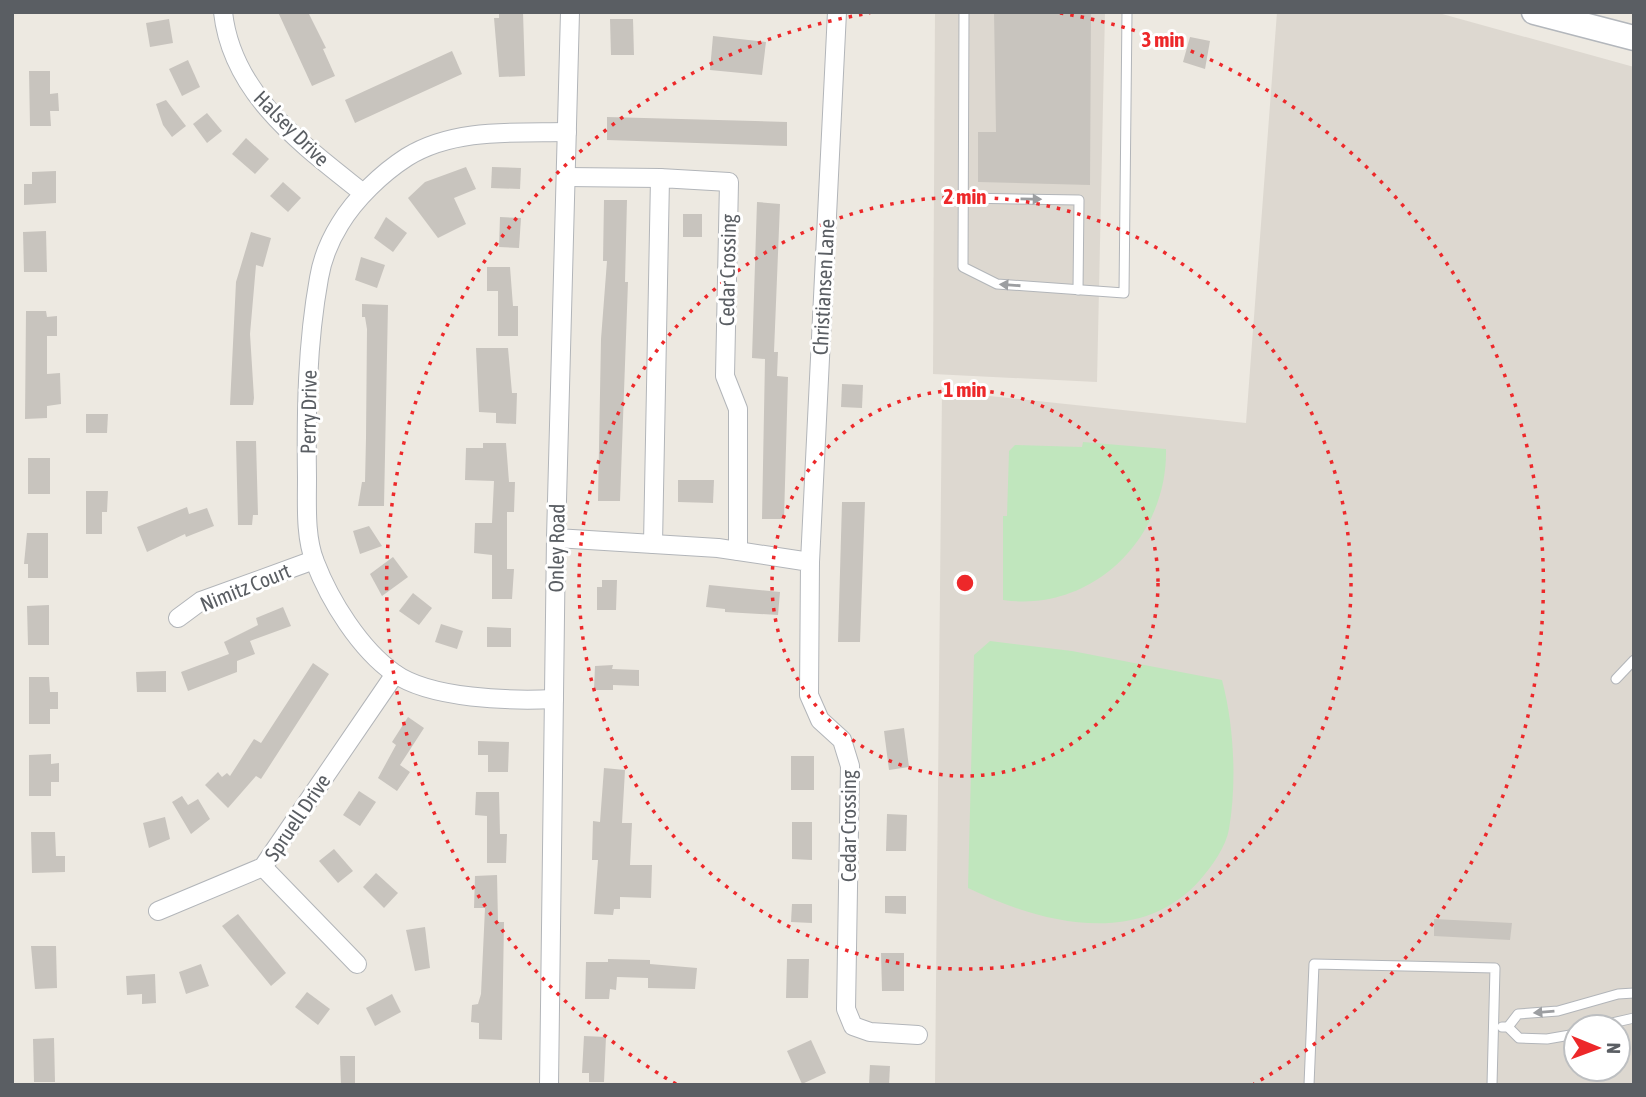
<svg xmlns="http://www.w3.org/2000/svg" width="1646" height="1097" font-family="'Asap Condensed',sans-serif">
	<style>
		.education { fill: #ddd8d0; fill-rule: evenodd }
		.green { fill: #c0e6bd }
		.building { fill: #c8c4be }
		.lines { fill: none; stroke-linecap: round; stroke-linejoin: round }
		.lane-casing { stroke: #b2b5b9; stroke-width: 11 }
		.street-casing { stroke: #b2b5b9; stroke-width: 20 }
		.secondary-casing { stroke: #b3b7bc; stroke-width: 27 }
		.lane { stroke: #fff; stroke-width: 9 }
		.street { stroke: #fff; stroke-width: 18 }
		.secondary { stroke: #fff; stroke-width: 24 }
		.oneway { fill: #9c9ea1 }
		.ring { fill: none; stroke: #ed282a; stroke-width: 3.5; stroke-dasharray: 3.5 7 }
		.labels { text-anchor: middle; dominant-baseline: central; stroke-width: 6; stroke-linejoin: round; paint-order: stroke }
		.street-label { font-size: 21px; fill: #5a5e63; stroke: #fff }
		.centre { fill: #ed282a; stroke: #fff; stroke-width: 3.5 }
		.ring-label { font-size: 21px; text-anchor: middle; font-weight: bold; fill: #ed282a; stroke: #fff; stroke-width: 6; stroke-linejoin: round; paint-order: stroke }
	</style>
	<rect width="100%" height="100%" fill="#ede9e1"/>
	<g class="education">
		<path d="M935,12h170l-8,370 -164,-8z"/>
		<path d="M1277,12h158l199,55v1018h-699l7,-694 304,32zM1576,1027h42v42h-42z"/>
	</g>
	<g class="green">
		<path d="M1083,442l83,7c2,88 -73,164 -163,151v-84h4l2,-65 6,-6 67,2z"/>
		<path d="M990,641l82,10 150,29c12,45 15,103 7,149 -3,18 -17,37 -29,51 -61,69 -160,43 -232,8l6,-233z"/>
	</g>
	<g class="building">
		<path d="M278,12h30l18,36 -3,1 12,27 -23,10z"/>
		<path d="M499,12h24l2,64 -26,1 -5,-59h5z"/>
		<path d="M994,12h97l-1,173 -112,-3v-50h18z"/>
		<path d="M169,19l4,24 -23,4 -4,-24z"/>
		<path d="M610,19h23l1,36h-23z"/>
		<path d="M713,36l53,6 -4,33 -52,-5z"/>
		<path d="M1190,37l20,4 -5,28 -22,-7z"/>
		<path d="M452,51l10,23 -107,49 -10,-23z"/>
		<path d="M188,60l12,27 -18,9 -13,-27z"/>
		<path d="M29,71h21v23l8,-1 1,18h-9l1,15h-21z"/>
		<path d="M166,100l20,26 -14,11 -9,-12 -7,-21z"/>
		<path d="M207,113l15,18 -15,12 -14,-19z"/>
		<path d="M607,117l180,5v24l-180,-6z"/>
		<path d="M246,138l23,21 -14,15 -23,-20z"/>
		<path d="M466,167l10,22 -22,9 12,26 -28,14 -30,-40 17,-16z"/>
		<path d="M492,167l29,1 -1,21 -29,-1z"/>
		<path d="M56,171v32l-32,2v-21h8v-12z"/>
		<path d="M283,182l18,16 -13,14 -18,-16z"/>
		<path d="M604,200h23l-2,82h3l-8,219h-22l3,-162 6,-78h-4z"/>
		<path d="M757,202l23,2 -6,148h4l-1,24 11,1 -4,142h-22l3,-160 -13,-1z"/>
		<rect x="683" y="214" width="19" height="23"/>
		<path d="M386,217l21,16 -14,19 -19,-14z"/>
		<path d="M500,217l21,1 -2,30 -20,-1z"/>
		<path d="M46,231l1,41h-23l-1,-40z"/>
		<path d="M251,232l20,6 -8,29 -7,-2 -6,69 4,64 -1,7h-23l6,-123z"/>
		<path d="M361,257l24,8 -8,23 -22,-8z"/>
		<path d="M487,267h23l3,39h5v30h-20v-45h-11z"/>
		<path d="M362,304l26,1 -4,201h-26l4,-24h3l1,-44 1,-109 -2,-12h-3z"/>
		<path d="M26,311h20l1,6 10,-1v20h-10v38l13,-1 1,31 -14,2v12l-22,1z"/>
		<path d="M476,348h32l4,45h5l-1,31 -20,-1v-10l-17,-1z"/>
		<path d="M842,384l21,1 -1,23 -21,-1z"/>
		<path d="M86,414h22l-1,19h-21z"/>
		<path d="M236,441h20l2,74h-5l-1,10h-14z"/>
		<path d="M483,443h23l3,39h6l-1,30h-7v57h7l-2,30h-20v-44l-18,-2 1,-30h17l2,-42 -29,-1 1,-32h17z"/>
		<rect x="28" y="458" width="22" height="36"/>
		<path d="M678,480h36l-1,23 -35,-1z"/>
		<path d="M86,491h22l-1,21h-5v22h-16z"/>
		<path d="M842,502h23l-5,140h-22z"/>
		<path d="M187,507l2,7 18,-6 7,18 -28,11 -1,-3 -38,18 -10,-25z"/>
		<path d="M369,526l13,20 -22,8 -7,-23z"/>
		<path d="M27,533h21v45h-20v-14h-4z"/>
		<path d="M393,557l15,20 -26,19 -12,-22z"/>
		<path d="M602,580h15l-1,30h-19v-23h5z"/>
		<path d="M709,585l71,7 -2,23 -53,-3v-3l-19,-2z"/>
		<path d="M413,593l19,15 -13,17 -20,-14z"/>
		<path d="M49,605v40h-21l-1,-39z"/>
		<path d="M283,607l8,19 -41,15 5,13 -18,7v11l-49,19 -7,-19 48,-18 -5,-12 34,-17 -2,-7z"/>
		<path d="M441,624l22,7 -6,18 -22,-7z"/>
		<path d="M487,627l24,1v19h-24z"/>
		<path d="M313,663l16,11 -68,105 -5,-3 -28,32 -23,-23 13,-13 4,5 5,-4 3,3 24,-37 7,4z"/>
		<path d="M613,665l-1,4 27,1v16l-26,-1v5h-19l1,-24z"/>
		<path d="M166,671v21h-29l-1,-20z"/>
		<path d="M29,677h20l1,15h8v17h-8v15h-21z"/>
		<path d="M408,717l16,11 -24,37 10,7 -13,19 -19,-13 18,-33 -4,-3z"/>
		<path d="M904,728l5,39 -20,3 -5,-39z"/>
		<path d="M478,741l31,1 -1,30h-20v-17h-10z"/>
		<path d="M51,754v10l8,-1v19h-8v14h-22v-41z"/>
		<rect x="791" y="756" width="23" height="34"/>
		<path d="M604,768l21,2 -3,53h10l-2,42h22l-1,33 -31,-1v12h-6l-1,6 -19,-1 4,-54h-6l1,-39 7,1z"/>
		<path d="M359,791l17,11 -16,24 -17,-11z"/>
		<path d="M476,792h23l1,42h7l-1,29h-19v-47l-12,-1z"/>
		<path d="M182,796l6,9 10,-6 12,20 -19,15 -19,-32z"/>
		<path d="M887,814l20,1 -1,36h-20z"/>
		<path d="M165,817l5,22 -21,9 -6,-25z"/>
		<path d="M792,822h20v38l-20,-1z"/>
		<path d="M31,832h24l1,24h9v16l-33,1z"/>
		<path d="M334,849l19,22 -15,12 -19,-22z"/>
		<path d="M376,873l22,20 -14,15 -21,-21z"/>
		<path d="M497,875l1,47h6l-2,118 -23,-1v-16l-8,-1 1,-17 6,-1 3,-10 4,-86h-11l1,-32z"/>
		<path d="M885,896h21v18l-21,-1z"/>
		<path d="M792,904h20v19l-21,-1z"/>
		<path d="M238,914l48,59 -15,13 -49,-60z"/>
		<path d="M1434,919l78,4 -2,17 -76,-4z"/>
		<path d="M425,927l5,41 -15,3 -9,-41z"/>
		<path d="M31,946h25l1,42 -22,1z"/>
		<path d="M881,953h23v38h-22z"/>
		<path d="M608,959l42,1v4l47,4 -2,21 -47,-1v-10l-31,-1 -1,13 -6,-1 -1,10h-24l1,-37h22z"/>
		<path d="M787,959h22l-1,39h-22z"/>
		<path d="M201,964l8,22 -23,8 -7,-22z"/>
		<path d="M155,974l1,29 -14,1v-10l-15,1 -1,-19z"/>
		<path d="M307,992l23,17 -12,16 -23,-18z"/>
		<path d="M392,994l9,18 -26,14 -9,-18z"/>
		<path d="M584,1036l22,1 -2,45h-15v-9h-7z"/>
		<path d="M54,1038l1,44h-21l-1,-43z"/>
		<path d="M811,1040l15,33 -24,11 -15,-33z"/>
		<path d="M340,1056h15v29h-14z"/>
		<path d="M870,1065l20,1 -1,19h-20z"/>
	</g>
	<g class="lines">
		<g class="lane-casing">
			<g id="lane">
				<path d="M964,12l-1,255 34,17 127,9 3,-281"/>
				<path d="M963,198l116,2 -1,90"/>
				<path d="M1616,679l18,-19"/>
				<path d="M1502,1027h6l11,11 28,1 29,-5"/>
				<path d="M1508,1027l10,-13 40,-3 60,-17 16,-1"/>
				<path d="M1594,1027l40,-9"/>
				<path d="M1309,1085l5,-121 181,4 -3,117"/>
			</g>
		</g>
		<g class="street-casing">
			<g id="street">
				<path d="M223,12c9,83 80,133 140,181"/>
				<path d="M566,177l94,1"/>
				<path d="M556,538l162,10 92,14 -1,133 11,25 22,20 8,26 -4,243 7,17 17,6 48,3"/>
				<path d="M653,544l7,-366 69,4 -4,194 13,33v142"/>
				<path d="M810,562l27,-550"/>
				<path d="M178,618l23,-17 113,-41"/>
				<path d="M554,699c-43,2 -124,0 -160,-26 -34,-24 -64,-72 -79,-111 -10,-25 -8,-57 -8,-84 -1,-66 0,-134 12,-200 3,-18 11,-38 21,-54 15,-25 42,-51 67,-67 47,-29 107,-24 160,-25"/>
				<path d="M263,867l94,97"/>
				<path d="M158,911l105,-44 132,-193"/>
				<path d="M549,1085l7,-547 14,-526"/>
			</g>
		</g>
		<g class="secondary-casing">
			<path id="secondary" d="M1534,12l100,26"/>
		</g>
		<use href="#lane" class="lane"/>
		<use href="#street" class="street"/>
		<use href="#secondary" class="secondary"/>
	</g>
	<defs><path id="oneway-solid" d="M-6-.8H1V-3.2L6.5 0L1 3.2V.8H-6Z" transform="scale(1.75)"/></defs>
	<g class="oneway">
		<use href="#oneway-solid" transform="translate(1031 199) rotate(1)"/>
		<use href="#oneway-solid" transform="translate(1010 285) rotate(-176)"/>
		<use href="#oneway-solid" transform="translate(1544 1012) rotate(175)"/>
	</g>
	<g class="ring">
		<circle cx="965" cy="583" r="193"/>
		<circle cx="965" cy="583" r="386"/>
		<path d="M676 1084A578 578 0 0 1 870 13M1060 13A578 578 0 0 1 1254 1084"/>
	</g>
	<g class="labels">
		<g class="street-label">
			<text transform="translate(292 128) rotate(45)">Halsey Drive</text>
			<text transform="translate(727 270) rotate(-89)">Cedar Crossing</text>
			<text transform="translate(823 287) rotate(-87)">Christiansen Lane</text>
			<text transform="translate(308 412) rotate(-89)">Perry Drive</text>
			<text transform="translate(556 548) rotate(-89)">Onley Road</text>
			<text transform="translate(245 587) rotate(-22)">Nimitz Court</text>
			<text transform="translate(297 817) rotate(-56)">Spruell Drive</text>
			<text transform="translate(848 826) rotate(-90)">Cedar Crossing</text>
		</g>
	</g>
	<circle cx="965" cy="583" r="10" class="centre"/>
	<g class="ring-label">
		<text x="1163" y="47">3 min</text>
		<text x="965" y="204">2 min</text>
		<text x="965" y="397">1 min</text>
	</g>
	<rect width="1646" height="1097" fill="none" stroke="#5a5e63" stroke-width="28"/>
	<g transform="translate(1597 1048) rotate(91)"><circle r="33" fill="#ffffff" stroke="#bdbfc1" stroke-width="2"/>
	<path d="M0-5L12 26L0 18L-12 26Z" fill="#ed282a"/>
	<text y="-10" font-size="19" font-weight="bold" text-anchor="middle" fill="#5a5e63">N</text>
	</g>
</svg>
